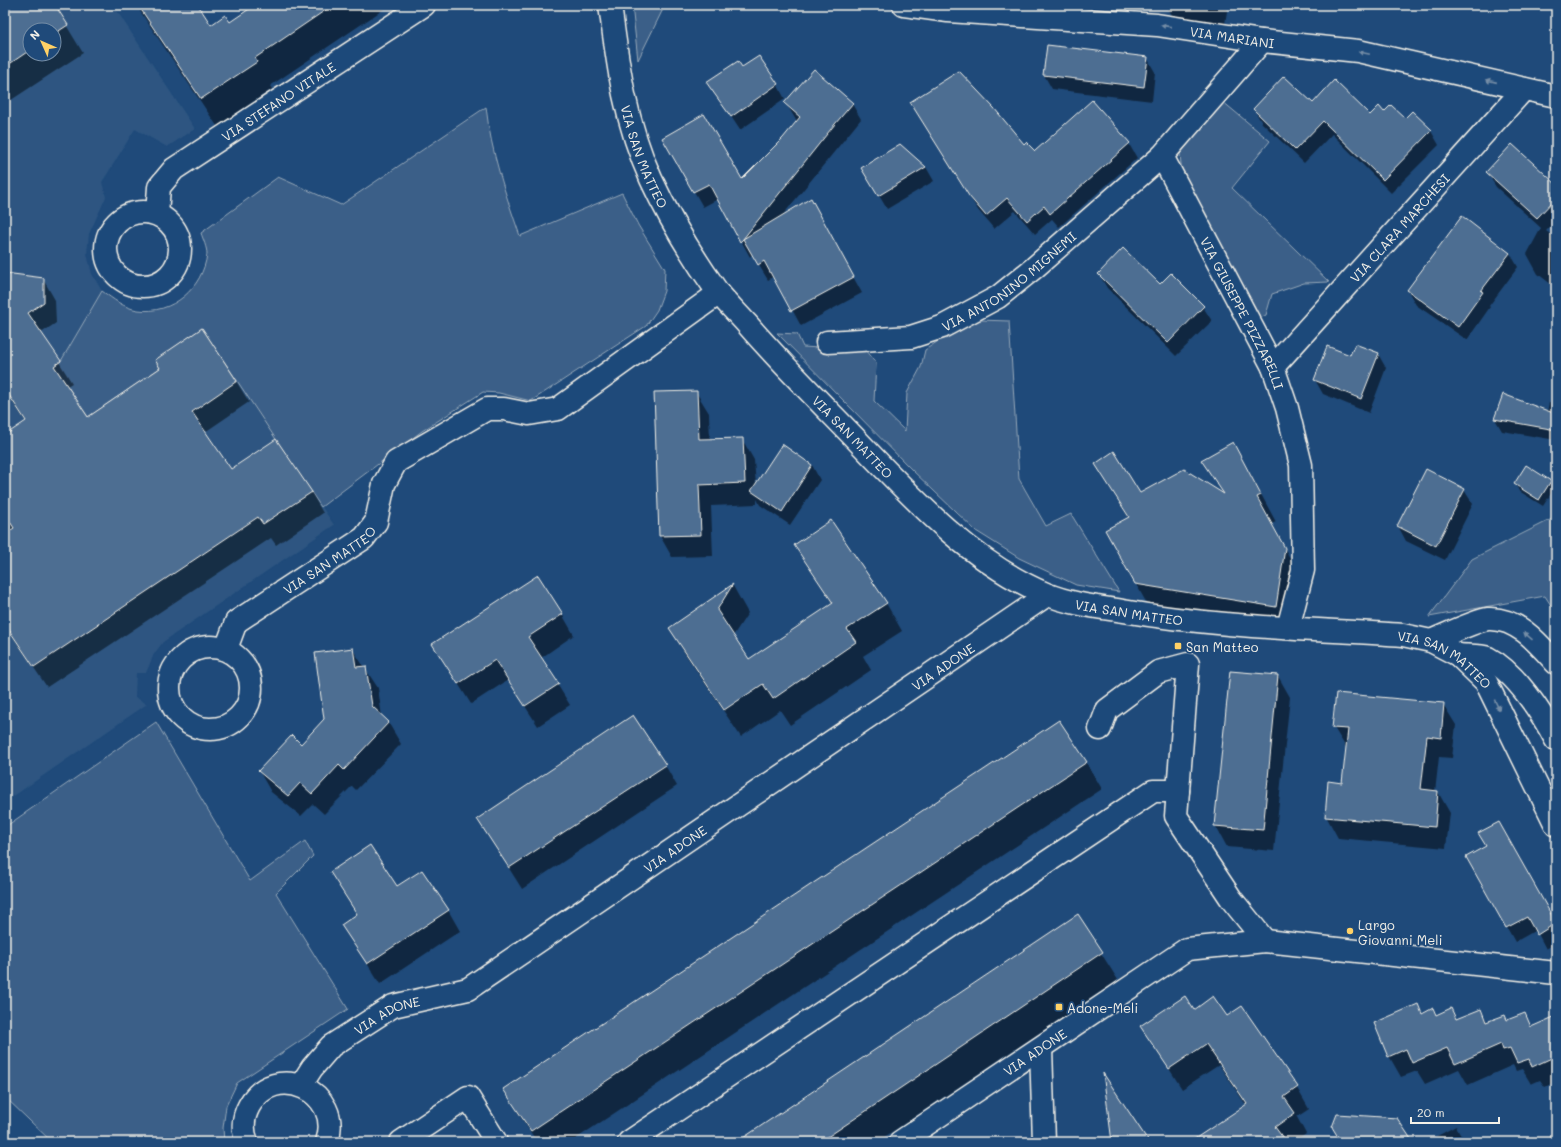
<svg xmlns="http://www.w3.org/2000/svg" width="1561" height="1147" font-family="Mali,sans-serif">
	<style>
		.built { fill: #2d5581; fill-rule: evenodd }
		.green { fill: #3a5f88; stroke: #97a8b8 }
		.shadow { fill: #0007; fill-rule: evenodd }
		.building { fill: #4d6e92; stroke: #f4f1e8 }
		.lines { fill: none; stroke-linecap: round; stroke-linejoin: round }
		.minor-casing { stroke: #f4f1e8; stroke-width: 25 }
		.minor { stroke: #1f4a7a; stroke-width: 22 }
		.oneway { fill: #748da6 }
		.poi-dot { fill: #ffd166; stroke: #1f4a7a; stroke-width: 1.5 }
		.labels { text-anchor: middle; dominant-baseline: central; stroke-width: 3.5; stroke-linejoin: round; paint-order: stroke }
		.street-label { font-size: 13px; fill: #f4f1e8; stroke: #1f4a7a }
		.poi-label { font-size: 13px; fill: #f4f1e8; stroke: #1f4a7a; text-anchor: start }
	</style>
	<rect width="100%" height="100%" fill="#1f4a7a"/>
	<filter id="ink" filterUnits="userSpaceOnUse"><feTurbulence type="fractalNoise" baseFrequency=".025" numOctaves="2"/><feDisplacementMap in="SourceGraphic" scale="8" xChannelSelector="R" yChannelSelector="G"/><feConvolveMatrix kernelMatrix="1 2 1 2 8 2 1 2 1" color-interpolation-filters="sRGB"/></filter>
	<g filter="url(#ink)">
		<path class="built" d="M5,5h108l82,124 -28,18 -32,-18 -29,47 -4,6 4,15 -17,37 -2,20 5,20 10,17 -41,70 -7,5 148,-38 132,197 -171,117 -9,12 -8,19h-10l-1,24 12,7 -142,98zM30,30h24v24h-24z"/>
		<g class="green">
			<path d="M632,5h33l-27,55z"/>
			<path d="M1222,101l48,40 -38,47 97,94 -25,1 -32,11 -6,21 -6,3 -78,-144 -2,-20z"/>
			<path d="M486,107c5,45 19,86 34,129l102,-43 16,32 27,44 -1,22 -7,19 -11,16 -115,75 -32,-8 -16,-1 -61,39 -101,76 -119,-179 -46,32 4,8 -72,49 -34,-51 7,-5 41,-70c11,8 22,17 36,19 34,5 65,-22 69,-56 0,-6 -4,-15 -6,-21l77,-56 63,28z"/>
			<path d="M980,320l29,1 10,158 27,47 25,-12 48,78 -43,-7 -57,-27 -43,-27 -64,-61 -135,-137 20,1 6,13 64,4 9,12 -2,38 31,30 2,-38 14,-26 4,-17 25,-17z"/>
			<path d="M1556,517v96l-11,-17 -116,21 43,-58z"/>
			<path d="M156,722l94,159 55,-40 8,15 -37,37 72,116 -111,74 -11,23 -3,22 1,14h-172l-47,-45v-270z"/>
		</g>
		<g class="shadow">
			<path d="M5,5h49l29,48 -78,51zM30,30h24v24h-24z"/>
			<path d="M136,5h61l14,21 19,-3 27,-18h133l-120,81 2,3 -55,37z"/>
			<path d="M1166,5h62l-3,19 -53,-9z"/>
			<path d="M1147,58l8,14 -3,29 -100,-12 -8,-14z"/>
			<path d="M708,82l69,2 8,15 -45,31z"/>
			<path d="M1092,101l37,43 8,14 -78,69 -7,-8 -17,15 -20,-23 -21,18 -16,-19 -59,-94 104,29 12,8z"/>
			<path d="M786,103l66,1 9,15 -79,97 37,-1 43,78 -61,33 -27,-50 -6,4 -16,-26 -2,3 -32,-58 -15,8 -39,-68 78,42 42,-43 13,-16z"/>
			<path d="M1313,105l57,11 14,-3 21,7 7,-8 19,19 8,14 -48,48 -59,-59 -28,29 -42,-40 -8,-14z"/>
			<path d="M926,167l8,14 -47,28 -16,-27z"/>
			<path d="M1487,172l69,14v35l-10,10 10,7v50l-18,-14 -11,-20 14,-26 -45,-41z"/>
			<path d="M1510,253l8,14 -29,39 1,1 -23,33 -51,-35 -8,-14z"/>
			<path d="M5,274l38,5 12,21 1,23 -15,10 31,50 -5,3 21,32 148,-37 13,21 -44,30 26,38 80,22 12,21 -47,32 -5,-7 -224,149 -42,-62v-189l21,-14 -18,-27 -3,2z"/>
			<path d="M1099,274l61,12 11,-11 32,32 9,14 -36,35 -69,-68z"/>
			<path d="M1378,354l8,14 -17,45 -46,-19 -8,-14 36,-24z"/>
			<path d="M696,392l13,21 1,27 32,-1 12,21 2,25 26,-39 30,19 8,15 -30,45 -30,-20 -3,-6v5l-46,2 2,50 -41,1 -12,-21 -5,-143z"/>
			<path d="M1549,403l7,1v36l-54,-9 -7,-12 52,-7z"/>
			<path d="M1203,460l45,10 28,52 -5,2 29,52 -9,57 -140,-22 -15,-27 -7,-66 -33,-54 44,30 84,1z"/>
			<path d="M1550,482l4,7 -11,17 -24,-15 -4,-7z"/>
			<path d="M1464,490l9,14 -28,56 -39,-19 -8,-15z"/>
			<path d="M796,545l90,58 16,28 -39,25 8,14 -81,55 -10,-15 -39,27 -55,-82 -16,-27 63,-42 15,27 -15,23 16,24 84,-56z"/>
			<path d="M562,614l12,21 -33,23 29,47 -32,21 -30,-46 -37,24 -38,-60z"/>
			<path d="M353,650l25,38 4,29 6,5 13,22 -45,46 -4,-4 -28,28 -11,-10 -12,12 -30,-24 -12,-21 42,-25 24,-26z"/>
			<path d="M1278,676l12,21 -16,154 -47,-4 -12,-22z"/>
			<path d="M1443,704l13,21 -4,33 -13,-1 -4,35h3l12,21 -4,35 -108,-10 -12,-22 17,-32 4,-35 -13,-21z"/>
			<path d="M1086,762l16,27 -531,353h-34l-17,-26 -15,-27z"/>
			<path d="M665,765l12,21 -155,103 -44,-70z"/>
			<path d="M1499,823l57,102v18l-10,6 -10,-19 -21,12 -47,-84 19,-11z"/>
			<path d="M331,872l66,16 51,22 12,21 -80,53 -37,-59 15,-10z"/>
			<path d="M1077,915l41,65 -241,162h-138z"/>
			<path d="M1417,1005l5,10 14,1 15,-6 6,10 23,-10 8,13 19,-2 17,-7 8,14 24,-9v71l-5,-6 -6,3 -5,-7 -9,4 -9,-15 -6,2 -3,-6 -45,20 -9,-16 -34,15 -8,-13 -16,6 -12,-21z"/>
			<path d="M1241,1007l56,81 12,21 -12,8 9,17 -11,8h-76l27,-37 -27,-40 -37,24 -40,-63 52,-15 33,6z"/>
			<path d="M1456,1126l9,16h-39z"/>
		</g>
		<g class="building">
			<path d="M5,5h50l13,20 -14,9v-4h-24v20l-25,17z"/>
			<path d="M138,5h60l13,20 14,-10 5,7 25,-17h78l-78,53 2,4 -56,37z"/>
			<path d="M1047,45l101,12 -4,30 -101,-12z"/>
			<path d="M759,56l19,28 -47,33 -25,-35 32,-21 4,6z"/>
			<path d="M814,69l39,34 -18,21 -92,115 68,-41 43,79 -63,34 -27,-50 -6,4 -15,-26 -3,3 -31,-58 -16,8 -31,-54 42,-24 38,65 41,-41 17,-21 -16,-14z"/>
			<path d="M959,71l35,37 30,36 2,-2 9,9 57,-51 38,43 -80,71 -6,-8 -17,15 -20,-23 -21,18 -17,-20 -59,-94z"/>
			<path d="M1284,76l29,27 21,-23 36,35 9,-9 5,6 7,-7 14,13 7,-7 20,19 -49,50 -60,-59 -28,29 -42,-41z"/>
			<path d="M900,144l26,23 -48,29 -17,-28z"/>
			<path d="M1512,144l44,40v14l-19,20 -51,-46z"/>
			<path d="M1462,216l48,37 -29,38 2,1 -25,35 -51,-37z"/>
			<path d="M1123,248l37,36 11,-11 33,33 -36,37 -70,-69z"/>
			<path d="M5,273l39,5v24l-16,11 33,48 -7,5 34,51 72,-49 -5,-8 47,-32 35,53 -45,31 39,57 45,-30 36,53 -49,32 -5,-7 -224,150 -29,-43v-90l9,-6 -9,-14v-79l21,-14 -21,-32z"/>
			<path d="M1355,344l24,9 -18,46 -47,-19 13,-34 23,9z"/>
			<path d="M697,391l2,48 44,-1 2,45 -46,2 2,50 -42,1 -5,-144z"/>
			<path d="M1503,394l53,20v16l-62,-11z"/>
			<path d="M1233,442l28,53 -4,2 28,51 -9,59 -141,-23 -30,-54 24,-13 -34,-53 19,-13 26,42 44,-24 40,25 -23,-34z"/>
			<path d="M782,444l30,21 -30,47 -31,-21z"/>
			<path d="M1526,465l25,16 -12,19 -25,-16z"/>
			<path d="M1426,469l39,20 -29,57 -39,-20z"/>
			<path d="M831,520l56,83 -40,26 9,13 -83,57 -10,-15 -39,26 -55,-82 64,-44 -16,26 32,49 84,-56 -39,-58z"/>
			<path d="M538,575l25,39 -35,23 31,47 -34,22 -30,-46 -37,24 -26,-40z"/>
			<path d="M353,648l3,19 10,-1 6,40 17,16 -45,48 -5,-5 -27,29 -12,-11 -12,13 -30,-25 34,-36 9,9 23,-25 -9,-66z"/>
			<path d="M1230,671l48,4 -15,155 -49,-4z"/>
			<path d="M1336,693l108,10 -3,35 -14,-2 -6,53 17,2 -3,36 -110,-10 3,-36 14,2 6,-54 -16,-1z"/>
			<path d="M633,715l33,50 -157,103 -32,-49z"/>
			<path d="M1059,720l28,42 -556,369 -28,-42z"/>
			<path d="M1499,822l57,101 -19,12 -10,-18 -21,11 -40,-71 20,-11 -8,-13z"/>
			<path d="M370,845l27,41 25,-16 27,40 -82,54 -26,-39 16,-11 -27,-42z"/>
			<path d="M1078,914l25,38 -283,190h-83z"/>
			<path d="M1185,996l9,14 19,-14 14,20 15,-10 56,81 -14,10 11,16 -20,14 11,15h-96l57,-38 -41,-60 -37,25 -29,-43z"/>
			<path d="M1418,1004l4,10 11,-6 3,7 15,-7 5,11 25,-10 5,13 19,-7 2,5 18,-7 6,14 25,-11v40l-24,11 -3,-8 -12,4 -7,-15 -7,2 -2,-6 -46,20 -8,-16 -35,15 -6,-14 -18,8 -14,-34z"/>
			<path d="M1103,1073l46,69h-37z"/>
			<path d="M1337,1114l60,4 16,24h-72l-9,-15z"/>
		</g>
		<g class="lines">
			<g class="minor-casing">
				<g id="minor">
					<path id="s1" d="M610,5c8,61 15,117 41,174 18,39 41,77 66,112 9,11 20,22 30,33 33,38 69,74 105,111 56,58 117,127 194,159 24,10 52,13 77,17 92,16 187,18 280,24l28,6 27,14 28,27 70,143"/>
					<path id="s2" d="M904,5l44,6 209,14 105,16 96,10 198,45"/>
					<path id="s3" d="M1262,41l-100,115 111,211 14,41 14,57 2,105 -15,58"/>
					<circle cx="143" cy="249" r="37"/>
					<path id="s4" d="M157,214l2,-27 15,-18 250,-164"/>
					<path id="s5" d="M827,342l84,-5 31,-10 56,-30 36,-29 128,-112"/>
					<path id="s6" d="M1273,367l251,-278"/>
					<path d="M1431,641c12,-5 46,-21 57,-22 29,-2 51,25 68,44"/>
					<circle cx="210" cy="688" r="41"/>
					<path id="s7" d="M226,649l10,-27 128,-84 12,-16 8,-38 12,-22 91,-53h17l25,5 29,-5 161,-116"/>
					<path d="M1458,655c8,1 22,0 30,3 27,14 54,55 68,82"/>
					<path d="M1100,729l7,-19 51,-38 30,-8 -12,152 56,84 33,41"/>
					<path d="M1041,1048l3,94"/>
					<path id="s8" d="M301,1085l11,-17 19,-22 62,-40 75,-17 579,-394"/>
					<path d="M247,1142c-5,-12 -4,-25 2,-36 25,-46 95,-15 78,36"/>
					<path d="M401,1142l67,-45 28,45"/>
					<path d="M629,1142l524,-351h25"/>
					<path id="s9" d="M900,1142l287,-193 78,-8 291,32"/>
				</g>
			</g>
			<use href="#minor" class="minor"/>
		</g>
		<defs><path id="oneway-solid" d="M-6-.8H1V-3.2L6.5 0L1 3.2V.8H-6Z"/></defs>
		<g class="oneway">
			<use href="#oneway-solid" transform="translate(1166 26) rotate(-172)"/>
			<use href="#oneway-solid" transform="translate(1364 53) rotate(-168)"/>
			<use href="#oneway-solid" transform="translate(1491 81) rotate(-167)"/>
			<use href="#oneway-solid" transform="translate(1528 636) rotate(-139)"/>
			<use href="#oneway-solid" transform="translate(1497 705) rotate(64)"/>
		</g>
	</g>
	<g class="poi-dot">
		<rect x="1174" y="642" width="8" height="8" rx="2"/>
		<circle cx="1350" cy="931" r="4"/>
		<rect x="1055" y="1003" width="8" height="8" rx="2"/>
	</g>
	<g class="labels">
		<g class="street-label">
			<text stroke="none"><textPath href="#s2" startOffset="330">VIA MARIANI</textPath></text>
			<text stroke="none"><textPath href="#s4" startOffset="175">VIA STEFANO VITALE</textPath></text>
			<text stroke="none"><textPath href="#s1" startOffset="156">VIA SAN MATTEO</textPath></text>
			<text stroke="none"><textPath href="#s6" startOffset="188">VIA CLARA MARCHESI</textPath></text>
			<text stroke="none"><textPath href="#s5" startOffset="198">VIA ANTONINO MIGNEMI</textPath></text>
			<text stroke="none"><textPath href="#s3" startOffset="329">VIA GIUSEPPE PIZZARELLI</textPath></text>
			<text stroke="none"><textPath href="#s1" startOffset="509">VIA SAN MATTEO</textPath></text>
			<text stroke="none"><textPath href="#s7" startOffset="141">VIA SAN MATTEO</textPath></text>
			<text stroke="none"><textPath href="#s1" startOffset="845">VIA SAN MATTEO</textPath></text>
			<text stroke="none"><textPath href="#s1" startOffset="1169">VIA SAN MATTEO</textPath></text>
			<text stroke="none"><textPath href="#s8" startOffset="774">VIA ADONE</textPath></text>
			<text stroke="none"><textPath href="#s8" startOffset="450">VIA ADONE</textPath></text>
			<text stroke="none"><textPath href="#s8" startOffset="114">VIA ADONE</textPath></text>
			<text stroke="none"><textPath href="#s9" startOffset="162">VIA ADONE</textPath></text>
		</g>
		<g class="poi-label">
			<text x="1186" y="646">San Matteo</text>
			<text x="1358" y="924">Largo<tspan x="1358" dy="15">Giovanni Meli</tspan></text>
			<text x="1067" y="1007">Adone-Meli</text>
		</g>
	</g>
	<rect width="1561" height="1147" fill="none" stroke="#1f4a7a" stroke-width="20"/>
	<rect x="10" y="10" width="1541" height="1127" fill="none" stroke="#f4f1e8" stroke-width="1.5" filter="url(#ink)"/>
	<g transform="translate(42 42) rotate(315)"><circle r="19" fill="#1f4a7a" stroke="#748da6"/>
	<path d="M0-3L7 15L0 10L-7 15Z" fill="#ffd166"/>
	<text y="-6" font-size="11" font-weight="bold" text-anchor="middle" fill="#f4f1e8">N</text>
	</g>
	<path d="M1411 1117v6h88v-6" fill="none" stroke="#f4f1e8" stroke-width="2"/>
	<text x="1417" y="1117" font-size="12" fill="#f4f1e8" stroke="#1f4a7a" stroke-width="3" paint-order="stroke">20 m</text>
</svg>
